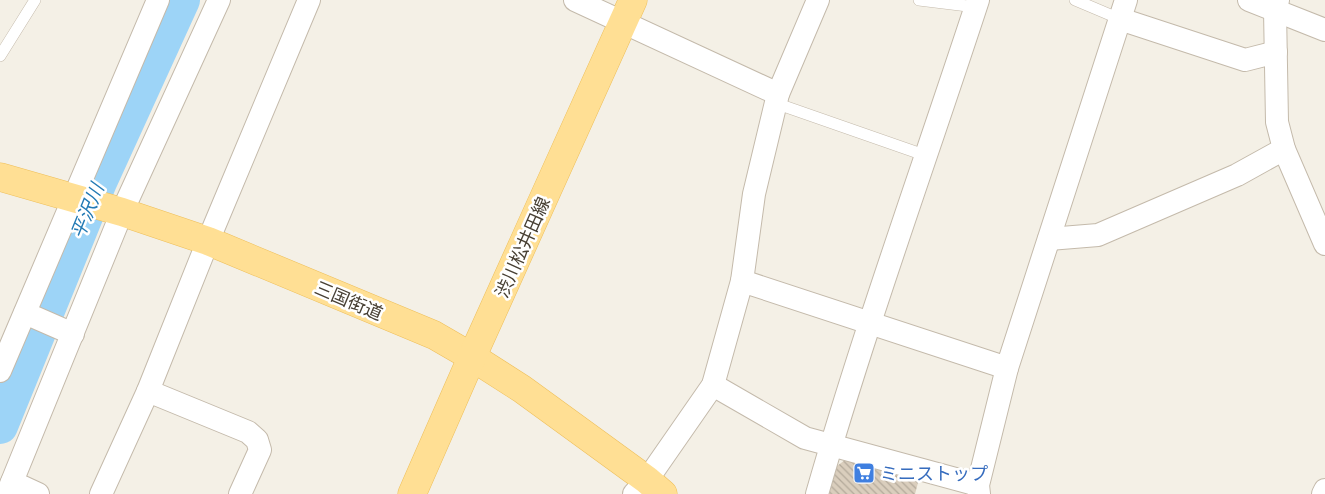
<svg xmlns="http://www.w3.org/2000/svg" width="1325" height="494" font-family="'Noto Sans','Noto Sans JP',sans-serif">
	<style>
		.lines { fill: none; stroke-linecap: round; stroke-linejoin: round }
		.river { stroke: #9dd4f7; stroke-width: 36 }
		.building { fill: url(#building-back-hatch) }
		.lane-casing { stroke: #c4baab; stroke-width: 12 }
		.street-casing { stroke: #c4baab; stroke-width: 24 }
		.primary-casing { stroke: #eebf5a; stroke-width: 29 }
		.lane { stroke: #fff; stroke-width: 11 }
		.street { stroke: #fff; stroke-width: 22 }
		.primary { stroke: #ffdf94; stroke-width: 28 }
		.labels { text-anchor: middle; dominant-baseline: central; stroke-width: 5; stroke-linejoin: round; paint-order: stroke }
		.street-label { font-size: 18px; fill: #484034; stroke: #fff }
		.shop-label { font-size: 18px; fill: #366cbe; stroke: #fff; text-anchor: start }
		.water-label { font-size: 19px; font-style: italic; fill: #237ab4; stroke: #fff }
	</style>
	<defs>
		<pattern id="building-back-hatch" width="6" height="6" patternUnits="userSpaceOnUse" patternTransform="scale(1.25)"><rect width="6" height="6" fill="#dacebd"/><path d="M-1 5l2 2M0 0l6 6M5-1l2 2" fill="none" stroke="#b3a99a"/></pattern>
	</defs>
	<rect width="100%" height="100%" fill="#f4f0e6"/>
	<g class="lines">
		<path class="river" d="M0,426l99,-244 83,-182"/>
	</g>
	<path class="building" d="M845,460l74,19 -4,15h-86l8,-28z"/>
	<g class="lines">
		<g class="lane-casing">
			<g id="lane">
				<path d="M919,0l57,7"/>
				<path d="M1075,0l45,19"/>
				<path d="M0,56l35,-56"/>
				<path d="M775,103l152,53"/>
			</g>
		</g>
		<g class="street-casing">
			<g id="street">
				<path d="M575,0l203,94"/>
				<path d="M1249,0l76,30"/>
				<path d="M1278,0l-3,10 2,112 7,27 41,95"/>
				<path d="M1120,19l125,41 31,-8"/>
				<path d="M1049,239l49,-4 139,-60 47,-26"/>
				<path d="M742,281l265,87"/>
				<path d="M25,313l48,21"/>
				<path d="M0,371l158,-371"/>
				<path d="M713,385l92,53 173,47"/>
				<path d="M148,391l100,41 9,8 3,10 -20,44"/>
				<path d="M12,482l26,12"/>
				<path d="M7,494l115,-282 97,-212"/>
				<path d="M101,494l47,-103 60,-150 101,-241"/>
				<path d="M634,494l13,-14 66,-95 29,-104 12,-87 24,-100 40,-94"/>
				<path d="M817,494c48,-167 107,-329 161,-494"/>
				<path d="M979,494l-1,-9 29,-117 119,-368"/>
				<path d="M1323,494l2,-4"/>
			</g>
		</g>
		<g class="primary-casing">
			<g id="primary">
				<path d="M0,177l122,35 86,29 226,94 38,22 50,32 125,91 16,14"/>
				<path d="M412,494l60,-137 161,-357"/>
			</g>
		</g>
		<use href="#lane" class="lane"/>
		<use href="#street" class="street"/>
		<use href="#primary" class="primary"/>
	</g>
	<defs>
		<g id="supermarket-square" transform="scale(1.125)"><rect x="-9" y="-9" width="18" height="18" rx="4" fill="#3f7fe0" stroke="#fff"/><path d="M-6-5.5h2.5l.6 2H6L4.5 2H-2.5L-4.4-4H-6ZM-1.5 3.2a1.3 1.3 0 1 0 .1 0ZM3 3.2a1.3 1.3 0 1 0 .1 0Z" fill="#fff"/></g>
	</defs>
	<g fill-rule="evenodd">
		<use href="#supermarket-square" x="864" y="473"/>
	</g>
	<g class="labels">
		<g class="street-label">
			<text transform="translate(522 247) rotate(-66)">渋川松井田線</text>
			<text transform="translate(349 300) rotate(23)">三国街道</text>
		</g>
		<g class="shop-label">
			<text x="880" y="473">ミニストップ</text>
		</g>
		<g class="water-label">
			<text transform="translate(87 211) rotate(-68)">平沢川</text>
		</g>
	</g>
</svg>
